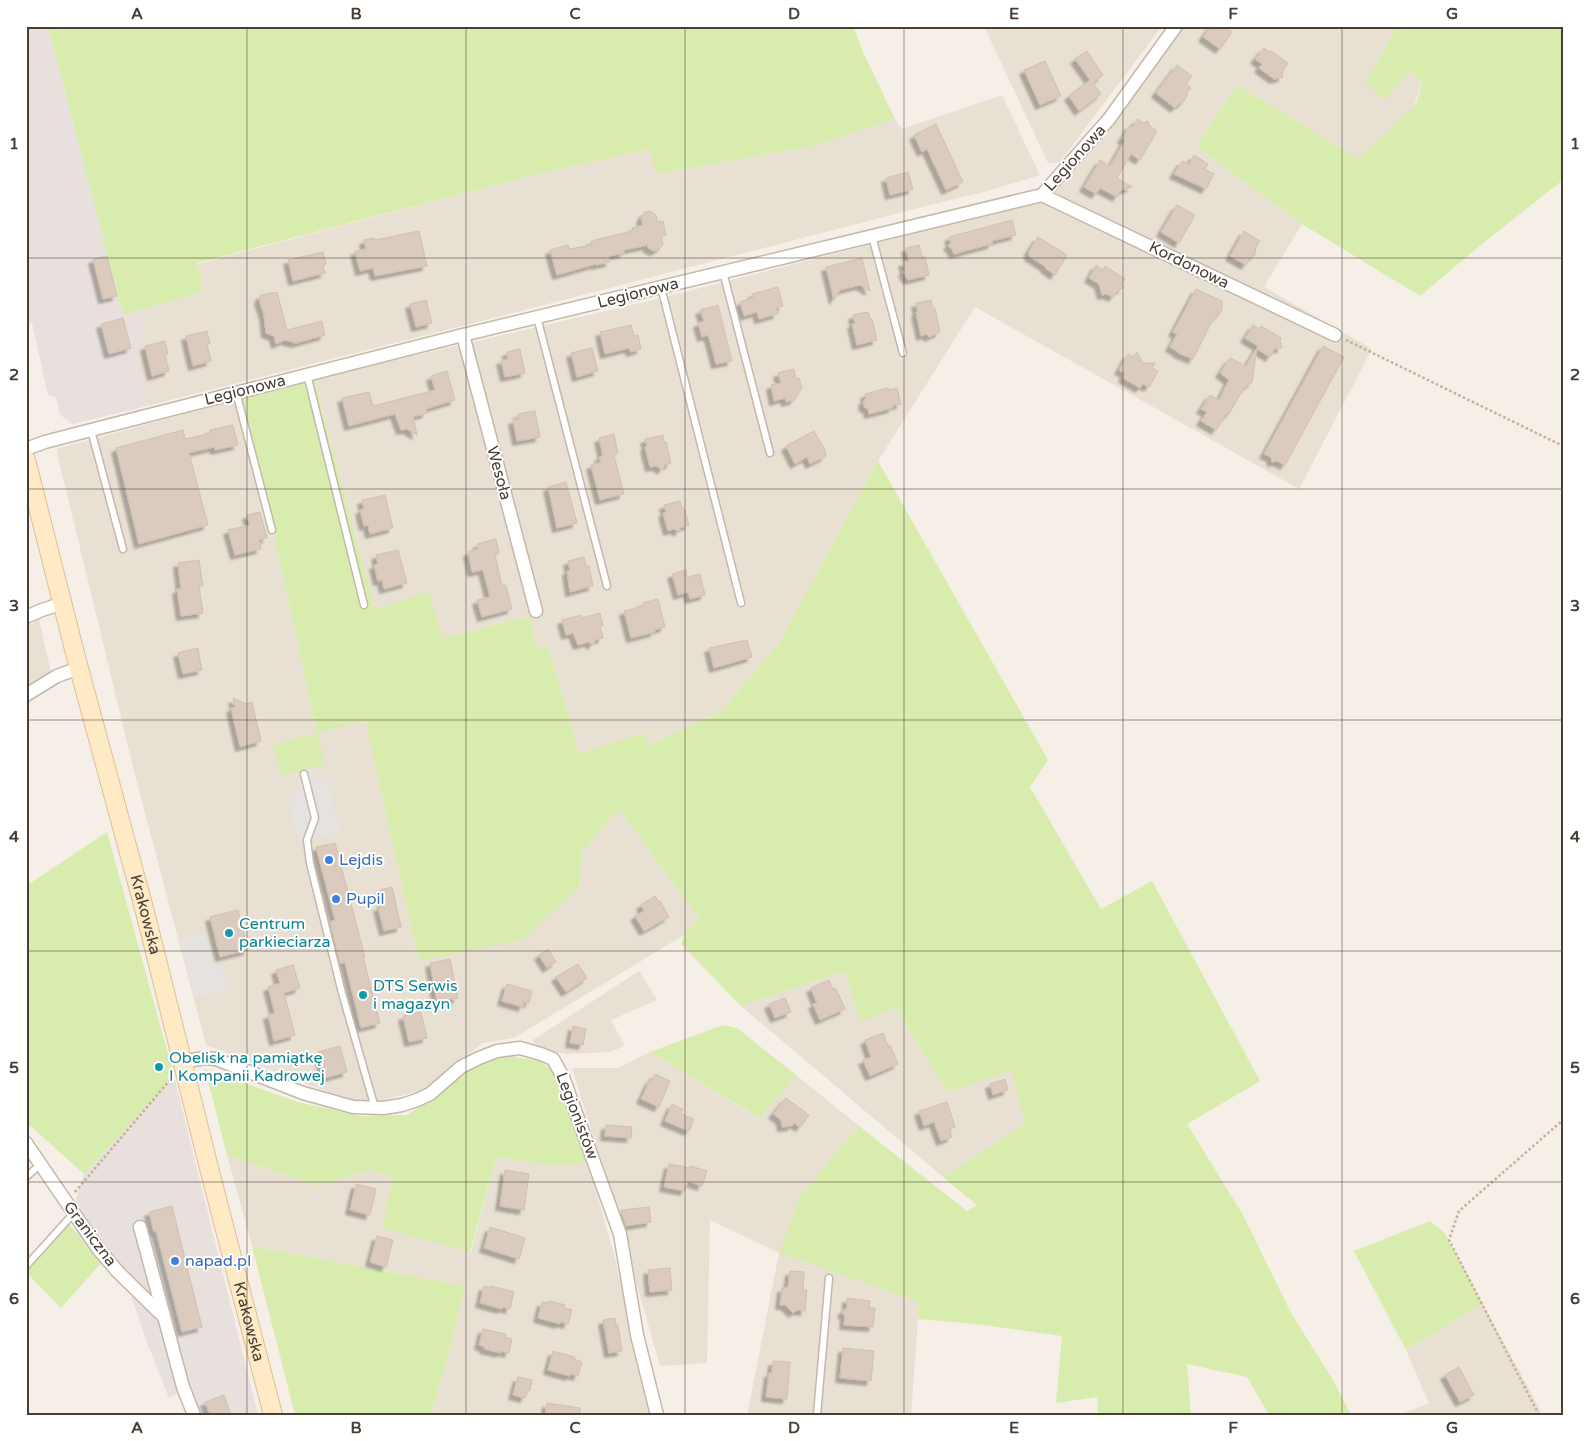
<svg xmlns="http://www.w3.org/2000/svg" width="1589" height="1441" font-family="'Varela Round',sans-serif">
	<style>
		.residential { fill: #e9e0d4 }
		.industrial { fill: #e7e0dc }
		.green { fill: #d8ecad }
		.parking { fill: #e5e2df }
		.building { fill: #dacbbe; stroke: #d2bfae; filter: url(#shadow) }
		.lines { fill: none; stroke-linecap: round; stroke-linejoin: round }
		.service-casing { stroke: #c4b8ac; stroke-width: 9 }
		.minor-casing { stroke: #c4b8ac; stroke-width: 15 }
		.secondary-casing { stroke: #dbbf95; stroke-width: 20 }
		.path { stroke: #c4af99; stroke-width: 2.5; stroke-dasharray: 2.5 2.5; stroke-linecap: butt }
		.service { stroke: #fff; stroke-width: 6 }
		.minor { stroke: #fff; stroke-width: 12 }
		.secondary { stroke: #ffeac6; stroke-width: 18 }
		.grid { fill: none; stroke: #483e35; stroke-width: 1; stroke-opacity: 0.55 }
		.shop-dot { fill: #3f7fe0; stroke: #fff; stroke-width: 2 }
		.culture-dot { fill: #0f9aa8; stroke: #fff; stroke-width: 2 }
		.labels { text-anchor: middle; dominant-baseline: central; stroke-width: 4; stroke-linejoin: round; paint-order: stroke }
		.street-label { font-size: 16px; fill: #483e35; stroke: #fff }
		.shop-label { font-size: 16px; fill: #366cbe; stroke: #fff; text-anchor: start }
		.culture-label { font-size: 16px; fill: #0d838f; stroke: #fff; text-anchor: start }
		.neatline { fill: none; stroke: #483e35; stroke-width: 2 }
		.grid-label { font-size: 16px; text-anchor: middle; font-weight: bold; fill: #483e35 }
	</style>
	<defs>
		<filter id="shadow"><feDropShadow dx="-4.5" dy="4.5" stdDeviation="1" flood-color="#0004"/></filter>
	</defs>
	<rect width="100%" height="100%" fill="#f5efe7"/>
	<g class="residential">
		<path d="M984,26h178l-102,136 -12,1z"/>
		<path d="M1185,26h210v4l15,41 12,10 -8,25 -55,53 -122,-74 -41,61 106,78 -38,63 108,62 -73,140 -324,-182 -97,154 -99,182 -57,68 -75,34 -3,-11 -65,19 -31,-107 -11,3 -7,-33 -88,22 -67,-28 -61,-231 335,-78 384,-98 20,-10 77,-91z"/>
		<path d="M1002,95l38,80 -52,16 -54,13 -433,112 -354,90 -12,-62 10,-4 -6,-30 64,-18 -6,-28 325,-86 128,-29 7,25 158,-28 80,-27 7,10z"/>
		<path d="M244,398l73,335 48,-14 54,242 160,-74 4,-37 36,-41 80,109 -15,17 -170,103 -32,5 -51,43 -10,5 -59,14 -156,-60 -71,-270 -79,-326z"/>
		<path d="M39,620l12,52 -25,16v-61z"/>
		<path d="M639,971l18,29 -46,20 14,26 -16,6 -41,2 -30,-5 -5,-9z"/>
		<path d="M845,971l15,50 36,-13 51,84 65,-22 14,54 -83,53 -202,-171z"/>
		<path d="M650,1052l108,66 38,-43 63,51 -59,70 -20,57 137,48 1,18 -7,96h-164l32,-162 -69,-33 -3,143 -47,3 -39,-137 -49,-161h46z"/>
		<path d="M227,1155l91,31 52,-16 23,7 78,75 25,-95 57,9 35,-4 27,96 35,157h-219l18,-61 16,-68 -213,-40z"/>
		<path d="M1483,1304l60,111h-144l30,-12 -23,-53z"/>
	</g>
	<g class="industrial">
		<path d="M26,26h22l75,288 16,-4 6,31 -10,3 12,62 -74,18 -13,-9 -4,-18 -8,-2 -16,-72h-6z"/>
		<path d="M174,1076l84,339h-57l-12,-28 -20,11 -23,-58 -17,-51 -28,-26 -24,-28 -4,-26 11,-35z"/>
	</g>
	<g class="green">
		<path d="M48,26h805l11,28 31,65 -80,27 -159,28 -6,-25 -128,29 -325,85 6,29 -80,23z"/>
		<path d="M1395,26h168v154l-81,64 -62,52 -118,-72 -106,-78 41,-61 122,74 57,-55 6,-22 -12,-11 -24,29 -21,-16 30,-53z"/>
		<path d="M314,379l61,231 54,-19 13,47 88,-22 7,33 11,-3 31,107 65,-20 4,12 74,-34 57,-68 99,-182 170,299 -18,27 71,122 51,-28 108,200 -73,43 56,91 48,98 42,67 18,35h-82l-22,-38 -60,-13 4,51h-93l-1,-18 -41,6 6,-67 -86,-12 -58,-5 -1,-18 -138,-48 21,-57 59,-70 108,85 10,-6 -34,-28 82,-53 -13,-53 -65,21 -51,-84 -36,14 -15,-51 -104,35 -60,-62 3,-9 15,-17 -80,-109 -36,41 -4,37 -57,53 -103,21 -54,-241 -47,13 7,31 -43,12 -9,-31 44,-12 -73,-335z"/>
		<path d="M107,832l67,244 -90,98 -58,-52v-236z"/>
		<path d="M723,1025l14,3 59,47 -37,43 -109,-66z"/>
		<path d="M501,1055l38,6 15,10 34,91 -35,4 -57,-9 -26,95 -88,-24 11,-51 -23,-7 -52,16 -91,-31 -22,-86 93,33 62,14 47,-1 70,-50z"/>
		<path d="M1430,1221l14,11 39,72 -77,46 -52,-99z"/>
		<path d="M68,1223l33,40 -40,45 -35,-36z"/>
		<path d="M252,1246l213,40 -16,68 -18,61h-136z"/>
	</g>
	<g class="parking">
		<path d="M312,768l3,11 11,-3 14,55 -41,12 -12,-47 13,-6 -4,-17z"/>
		<path d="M205,932l9,34 7,-2 7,26 -33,9 -16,-60z"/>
	</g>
	<g class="building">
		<path d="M1211,26h13l8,6 -12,17 -17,-12z"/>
		<path d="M1264,48l6,4 1,-1 17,12 -6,9 1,5 -9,2 -15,-11 3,-4 -7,-5z"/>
		<path d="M1087,51l16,24 -10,8 8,11 -22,17 -10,-15 21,-16 -15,-21z"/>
		<path d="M1045,61l16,35 -21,9 -16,-35z"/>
		<path d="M1177,65l15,11 -6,8 5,4 -5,6 2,1 -7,9 -1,-1 -5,5 -19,-15z"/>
		<path d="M1137,119l7,4 4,-2 2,5 7,5 -17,29 -9,-6 -14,24 15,9 -11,3 -4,7 -17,-9 -4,6 -12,-7 16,-27 10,6 15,-26 -3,-1 8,-14 3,2z"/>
		<path d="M936,124l27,58 -17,8 -19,-41 -5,3 -8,-17z"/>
		<path d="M1194,155l14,9 -3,5 9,5 -8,15 -32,-15 8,-13 7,3z"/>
		<path d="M908,172l5,17 -23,6 -4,-17z"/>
		<path d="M1177,205l18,10 -16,28 -18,-11z"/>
		<path d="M650,211l6,4 1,7 6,-1 3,14 -5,1 2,9 -4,4 -5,2 -6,-3v-3l-24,5v3l-15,3 1,6 -14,3v-1l-39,11 -7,-25 18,-5 1,4 23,-4 -1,-4 41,-10v-3l11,-3 -2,-7 4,-6z"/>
		<path d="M1012,220l4,15 -24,6v3l-38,10 -2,-5 -4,-3 3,-4 -2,-5z"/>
		<path d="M419,231l8,35 -52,10 -2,-8 -13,3 -5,-20 11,-2 -2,-9 10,-2 1,2z"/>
		<path d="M1244,231l16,10 -5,8 1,3 -2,4 -3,1 -5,8 -16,-9z"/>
		<path d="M1038,237l29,18 -12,20 -10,-7 1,-1 -17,-11v-5z"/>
		<path d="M919,245l3,12h3l4,18 -21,5 -5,-8 2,-3 -2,-7 6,-1 -3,-13z"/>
		<path d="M323,252l3,12 -3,2 2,7 -32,8 -5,-21z"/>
		<path d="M107,256l10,40 -14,3 -10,-40z"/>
		<path d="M862,258l8,33 -10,-6 -20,5 -6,10 -8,-33z"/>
		<path d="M1096,265l7,5 2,-4 20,13 -3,4 1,5 -5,2 -5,7 -6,-3 -5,1 -3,-11 -10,-6z"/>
		<path d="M778,287l5,19 -7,2 2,6 -19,5 -2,-7 -13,4 -4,-14 13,-4 -1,-4z"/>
		<path d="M1196,289l26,12v7l-1,4 -8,7 -20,40 -15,-6 -1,-2 -7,-4 7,-13 -4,-2z"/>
		<path d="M277,292l10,38 35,-9 3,14 -29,8 -11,-3 -9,4 -2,-8 -8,-3 -2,-18 -5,-15 2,-5z"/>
		<path d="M426,300l6,23 -16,4 -6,-23z"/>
		<path d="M931,300l2,8h2l5,24 -11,5 -3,-3 -5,2 -5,-24h2l-2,-9z"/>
		<path d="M718,305l14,56 -16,3 -7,-27h-1l-1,-2 -5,2 -4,-14 6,-2 -4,-11z"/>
		<path d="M868,312l2,7h2l5,21 -20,5 -5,-21 3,-1 -2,-8z"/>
		<path d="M123,318l8,30 -22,6 -8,-30z"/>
		<path d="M631,325l3,11 4,-1 3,14 -10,3 -2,-4 -24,6 -5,-22z"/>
		<path d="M1253,325l7,4 1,-3 20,12 -1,3 2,7h-7l-5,9 -13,-8 -5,33 -9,7 -14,25 -2,-1 -11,17 -15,-9 6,-9 -6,-3 9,-14 9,5 10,-20 -9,-7 10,-15 16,8 12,-20 -13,-8z"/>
		<path d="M207,331l3,13h-3l4,17 -18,5 -7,-30z"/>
		<path d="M165,341l3,13h-3l4,17 -17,5 -7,-30z"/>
		<path d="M1323,346l21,11 -59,108 -8,-4 -5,1 -1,-5 -7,-3z"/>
		<path d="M592,348l6,23 -21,6 -6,-24z"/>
		<path d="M520,349l5,24 -20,4 -4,-17 7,-1 -1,-7z"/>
		<path d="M1137,352l6,11h12l-3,5 6,3 -9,16 -6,-3 -3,4 -17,-10 2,-5 -6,-3 9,-16 6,3z"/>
		<path d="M794,369l2,10 3,-1 3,10 -8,12 -8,2 -1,-4 -11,3 -3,-16 10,-2 -3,-10z"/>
		<path d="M447,371l8,29 -29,9 1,4 -14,4 4,18 -10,-6 -6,1 -6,-16 -46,12 -7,-28 27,-6 4,14 62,-16 -4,-14z"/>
		<path d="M888,388l1,2 8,-2 4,16 -9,2 1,2 -24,6 -1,-5 -4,-2 -1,-5 3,-4 -1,-4z"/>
		<path d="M535,411l5,26 -23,4 -4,-21 6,-1 -1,-5z"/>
		<path d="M233,425l5,20 -23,5 -1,-3 -25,6 19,72 -69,19 -23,-96 67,-18 2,9 26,-6 -1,-3z"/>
		<path d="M814,431l11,19 1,6 -16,8 -3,-7 -12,7 -9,-18z"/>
		<path d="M614,434l4,19 -4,2 10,39 -24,6 -9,-35 10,-3 -2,-5 4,-1 -4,-18z"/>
		<path d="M663,435l1,7h2l5,21 -6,2 -3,5 -5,-4 -7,1 -5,-20 2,-1 -2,-7z"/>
		<path d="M566,482l11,41 -20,5 -9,-41z"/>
		<path d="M385,495l8,33 -23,6 -2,-9 -4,1 -4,-16 4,-1 -2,-9z"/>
		<path d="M680,501l2,7h2l5,17 -8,2 -2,5 -5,-3 -6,2 -5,-18 3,-1 -2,-7z"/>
		<path d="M260,512l7,26 -8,2 2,9 -26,6 -7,-25 22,-5 -3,-10z"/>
		<path d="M496,539l3,14 -4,2 7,31 4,-1 6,24 -30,8 -5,-17 13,-3 -7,-27 -11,2 -4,-20 10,-3 -1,-5z"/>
		<path d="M398,550l9,33 -23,6 -2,-9 -4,1 -4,-16 4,-1 -2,-9z"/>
		<path d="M584,557l2,9h3l4,20 -23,6 -3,-21 3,-1 -2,-9z"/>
		<path d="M199,560l4,26h-4l4,27 -22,3 -4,-27h4l-3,-26z"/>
		<path d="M686,570l1,7 13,-3 5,21 -15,4 -2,-7 -10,3 -6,-21z"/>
		<path d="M658,599l7,28 -11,3 1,2 -24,6 -7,-27 19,-5v-3z"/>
		<path d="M600,613l3,13h-3l3,12 -8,2 -2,5 -5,-3 -10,3 -5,-12 -7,2 -4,-15 19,-5 1,3z"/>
		<path d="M747,640l5,17 -38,11 -5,-20z"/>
		<path d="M198,648l4,22 -19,4 -5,-21z"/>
		<path d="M233,698l14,6 5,-2 9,39 -21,6 -9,-39 4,-1z"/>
		<path d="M335,843l30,114h-2l17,66 -19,5 -16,-66 -5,2 -10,-42 5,-2 -19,-73z"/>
		<path d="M392,887l9,40 -17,4 -6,-24 5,-1 -3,-16z"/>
		<path d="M655,896l4,6 1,-1 9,16 -25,14 -9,-15 9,-5 -3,-6z"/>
		<path d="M238,910l10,40 -28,7 -10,-40z"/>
		<path d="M548,949l8,13 -9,6 -8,-13z"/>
		<path d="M450,959l8,39 -21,4 -7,-39z"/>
		<path d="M578,964l9,14 -21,14 -10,-15z"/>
		<path d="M293,965l7,23 -16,5 11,42 -21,6 -6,-26 7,-2 -7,-26 12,-4 -4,-13z"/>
		<path d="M829,980l4,9 2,-1 4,7 6,14 -25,11 -7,-16 4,-1 -6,-15z"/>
		<path d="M507,984l25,7 -3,12 -5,-1 -1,5 -21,-6z"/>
		<path d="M785,998l6,14 -16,6 -6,-14z"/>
		<path d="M421,1012l6,26 -18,4 -6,-26z"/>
		<path d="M573,1026l13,3 -3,16 -13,-2z"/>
		<path d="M883,1033l5,13 2,-1 8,19 -28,12 -7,-16 8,-3 -6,-17z"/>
		<path d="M340,1046l7,26 -22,6 -7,-26z"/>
		<path d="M655,1074l15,7 -11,26 -18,-8 9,-19 1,1z"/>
		<path d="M1005,1079l3,11 -15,5 -3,-11z"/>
		<path d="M786,1098l23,17 -9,12 -6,-4 -2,3 -10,1 -1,-7 -8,-6z"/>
		<path d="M947,1102l8,25 -6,2 3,8 -11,4 -7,-19 -10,4 -5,-15z"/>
		<path d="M672,1104l11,5 -2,5 13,5 -5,12 -24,-10z"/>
		<path d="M606,1125l26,2 -1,11 -26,-2z"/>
		<path d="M669,1164l21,4 1,-2 16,5 -5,15 -14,-5 -3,10 -21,-4z"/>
		<path d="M505,1170l24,4 -5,36 -24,-4z"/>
		<path d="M356,1184l20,5 -6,26 -20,-5z"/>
		<path d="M172,1206l30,121 -20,5 -26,-101 -2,1 -5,-20z"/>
		<path d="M649,1207l2,15 -25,4 -5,-16z"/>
		<path d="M490,1227l35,11 -6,21 -35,-11z"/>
		<path d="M377,1236l16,4 -7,27 -16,-5z"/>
		<path d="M670,1268l2,22 -22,2 -2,-22z"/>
		<path d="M790,1271l14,1 -1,18h4l-2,21 -8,-1 -4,3 -8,-8h-5l2,-17h6z"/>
		<path d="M484,1286l6,2 1,-2 23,6 -4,17 -7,-2 -1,2 -22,-6z"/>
		<path d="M847,1298l23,3 -1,7h6l-2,19 -29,-2 1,-8 -3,-6 5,-3z"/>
		<path d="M549,1301l16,4 -1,3 8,2 -4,14 -7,-2 -1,2 -22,-6 4,-16 6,1z"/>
		<path d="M615,1318l1,7h2l4,26 -13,2 -6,-33z"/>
		<path d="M483,1329l23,5 -1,3 7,2 -3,14 -8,-2v2l-17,-4 1,-2 -6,-2z"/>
		<path d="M843,1348l31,3 -3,30 -31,-3z"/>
		<path d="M553,1351l22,6 -1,2 8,3 -4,14 -7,-2 -1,2 -22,-6z"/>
		<path d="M773,1361l17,1 -3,37 -21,-2 3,-24h3z"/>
		<path d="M1459,1367l15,28 -14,7 -15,-27z"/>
		<path d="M518,1377l14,3 -2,11 -3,-1 -2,8 -12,-3z"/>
		<path d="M224,1395l7,20h-21l-5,-13z"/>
		<path d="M547,1403l33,5v7h-35z"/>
	</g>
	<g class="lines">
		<g class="service-casing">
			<g id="service">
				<path d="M872,236l31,117"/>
				<path d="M723,272l47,181"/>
				<path d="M661,287l80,316"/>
				<path d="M537,317l70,269"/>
				<path d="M307,374l57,231"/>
				<path d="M236,392l36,138"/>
				<path d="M91,430l32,119"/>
				<path d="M304,774l11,44 -8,22 3,23 32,130 33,115"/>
				<path d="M26,1177l15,-13"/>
				<path d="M26,1266l47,-52"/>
				<path d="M817,1415l12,-137"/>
			</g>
		</g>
		<g class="minor-casing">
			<g id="minor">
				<path d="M1042,195l293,140"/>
				<path d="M463,335l73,276"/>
				<path d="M26,449l19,-7 46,-12 372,-95 579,-140 67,-76 67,-93"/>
				<path d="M26,617l16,-7 21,-7"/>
				<path d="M26,695l31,-19 22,-8"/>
				<path d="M182,1062l22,-4 12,1 87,34 50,14 30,1 19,-3 15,-5 13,-6 31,-27 18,-9 18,-7 23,-3 21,6 12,5 10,18 57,157 17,101 20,80"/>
				<path d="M26,1143l73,107 19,22 46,45"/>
				<path d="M140,1227l43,160 11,28"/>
			</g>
		</g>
		<g class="secondary-casing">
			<g id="secondary">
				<path id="s1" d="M26,460l51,201 68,251 64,256 64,247"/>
			</g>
		</g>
		<g class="path">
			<path d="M1346,340l217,106"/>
			<path d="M75,1192l95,-112"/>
			<path d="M1539,1415l-90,-175 10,-29 104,-91"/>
		</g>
		<use href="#service" class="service"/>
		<use href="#minor" class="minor"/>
		<use href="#secondary" class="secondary"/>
	</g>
	<path class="grid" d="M247,26v1389M466,26v1389M685,26v1389M904,26v1389M1123,26v1389M1342,26v1389M26,258h1537M26,489h1537M26,720h1537M26,951h1537M26,1182h1537"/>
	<g class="shop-dot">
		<circle cx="329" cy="860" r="5"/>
		<circle cx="336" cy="899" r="5"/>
		<circle cx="175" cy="1261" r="5"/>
	</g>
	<g class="culture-dot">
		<circle cx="229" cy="933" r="5"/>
		<circle cx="363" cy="995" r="5"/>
		<circle cx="159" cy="1067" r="5"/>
	</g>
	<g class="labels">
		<g class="street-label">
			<text transform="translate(1075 158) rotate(-48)">Legionowa</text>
			<text transform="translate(1189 265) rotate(26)">Kordonowa</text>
			<text transform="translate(638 293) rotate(-14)">Legionowa</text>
			<text transform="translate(245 390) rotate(-14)">Legionowa</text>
			<text transform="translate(499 473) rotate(75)">Wesoła</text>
			<text stroke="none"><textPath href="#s1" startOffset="470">Krakowska</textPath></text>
			<text transform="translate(577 1116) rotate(69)">Legionistów</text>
			<text transform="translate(90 1234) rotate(53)">Graniczna</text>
			<text stroke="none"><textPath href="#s1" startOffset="890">Krakowska</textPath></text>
		</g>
		<g class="shop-label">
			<text x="339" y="860">Lejdis</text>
			<text x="346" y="899">Pupil</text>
			<text x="185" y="1261">napad.pl</text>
		</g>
		<g class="culture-label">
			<text x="239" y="924">Centrum<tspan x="239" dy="18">parkieciarza</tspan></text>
			<text x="373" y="986">DTS Serwis<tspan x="373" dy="18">i magazyn</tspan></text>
			<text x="169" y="1058">Obelisk na pamiątkę<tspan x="169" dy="18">I Kompanii Kadrowej</tspan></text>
		</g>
	</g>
	<rect width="1589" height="1441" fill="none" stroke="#ffffff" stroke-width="55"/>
	<rect x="28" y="28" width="1534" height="1386" class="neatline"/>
	<g class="grid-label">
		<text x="137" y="19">A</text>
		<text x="356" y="19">B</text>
		<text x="575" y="19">C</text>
		<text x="794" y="19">D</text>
		<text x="1014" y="19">E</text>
		<text x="1233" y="19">F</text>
		<text x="1452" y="19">G</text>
		<text x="14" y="149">1</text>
		<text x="1575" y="149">1</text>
		<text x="14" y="380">2</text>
		<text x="1575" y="380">2</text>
		<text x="14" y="611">3</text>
		<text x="1575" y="611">3</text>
		<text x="14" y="842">4</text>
		<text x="1575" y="842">4</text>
		<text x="14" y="1073">5</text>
		<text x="1575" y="1073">5</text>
		<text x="14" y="1304">6</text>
		<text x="1575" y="1304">6</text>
		<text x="137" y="1433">A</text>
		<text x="356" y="1433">B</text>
		<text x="575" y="1433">C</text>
		<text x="794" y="1433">D</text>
		<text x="1014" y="1433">E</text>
		<text x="1233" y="1433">F</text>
		<text x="1452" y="1433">G</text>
	</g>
</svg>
